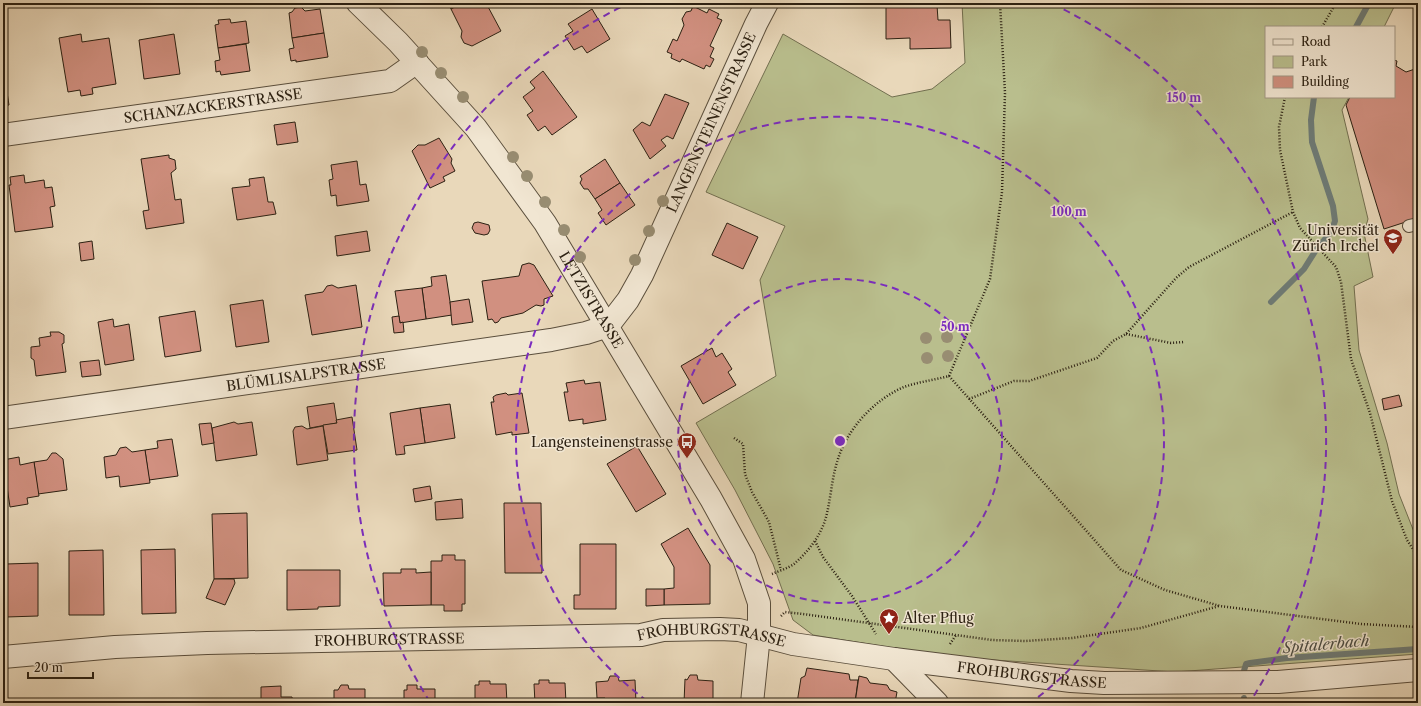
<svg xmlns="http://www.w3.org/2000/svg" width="1421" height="706" font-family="'Libre Caslon Text',serif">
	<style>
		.green { fill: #b9be8d; stroke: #726f50 }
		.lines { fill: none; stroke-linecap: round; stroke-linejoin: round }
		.stream { stroke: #6e7b76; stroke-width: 6 }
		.building { fill: #d19080; stroke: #2b2012 }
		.service-casing { stroke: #5a4e3c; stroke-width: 14 }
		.minor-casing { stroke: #5a4e3c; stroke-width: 24 }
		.path { stroke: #2b2012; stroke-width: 2.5; stroke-dasharray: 1 2; stroke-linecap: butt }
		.service { stroke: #f1e6d2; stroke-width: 12 }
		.minor { stroke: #f1e6d2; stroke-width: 22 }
		.tree { fill: #988d72 }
		.ring { fill: none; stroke: #7b2cbf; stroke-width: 2; stroke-dasharray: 7 5 }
		.labels { text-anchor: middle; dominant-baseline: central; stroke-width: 3; stroke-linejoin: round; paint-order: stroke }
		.street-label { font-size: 14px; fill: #2b2012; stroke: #f1e6d2 }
		.poi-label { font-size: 14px; fill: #2b2012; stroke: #f1e6d2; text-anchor: end }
		.water-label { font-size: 15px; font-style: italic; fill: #4c4e44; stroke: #f1e6d2 }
		.centre { fill: #7b2cbf; stroke: #f1e6d2; stroke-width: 2 }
		.ring-label { font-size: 12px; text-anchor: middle; font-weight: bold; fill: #7b2cbf; stroke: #f1e6d2; stroke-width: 3; stroke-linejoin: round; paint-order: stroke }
	</style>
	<rect width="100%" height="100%" fill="#e9d8ba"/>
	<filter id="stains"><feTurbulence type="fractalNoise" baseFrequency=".005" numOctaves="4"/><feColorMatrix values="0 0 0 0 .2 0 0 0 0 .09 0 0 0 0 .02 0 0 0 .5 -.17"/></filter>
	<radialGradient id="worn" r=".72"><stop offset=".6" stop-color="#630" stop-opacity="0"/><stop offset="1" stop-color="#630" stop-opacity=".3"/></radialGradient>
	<path class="green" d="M962,3h434l-12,24h-118v70h83l-7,13 26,109 -4,14 9,44 -19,9 5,64 28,93 12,51 19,48v112l-243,18 -226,-15 -136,-22 -20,-15 -20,-56 -38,-74 -39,-67 80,-47 -16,-96 25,-54 -79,-34 77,-158 109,63 40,-8 33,-26z"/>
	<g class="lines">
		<g class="stream">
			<path d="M1356,27l13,-24"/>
			<path d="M1271,302l33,-33 12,-19 15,-18 4,-11 -2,-15 -21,-64 -1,-22 3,-23"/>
			<path d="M1243,674l3,-10 4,-1 37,-5 131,-9"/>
			<path d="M1244,698l1,5"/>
		</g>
	</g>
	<g class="building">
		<path d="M448,3h15l-12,6z"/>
		<path d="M463,3h23l15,28 -29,15 -8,-3 -3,-6 1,-6 -11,-22z"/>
		<path d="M886,3h64l-13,2 1,15h12l1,28 -41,1v-11l-24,1z"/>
		<path d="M693,6l14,7 2,-4 10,5 -2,4 5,2 -12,26 4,2 -4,9 4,2 -4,8 -4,-2 -2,4 -22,-10 -2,3 -9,-4 1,-4 -5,-2 6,-13 4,2 7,-16 -2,-6 4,-7 5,-1z"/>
		<path d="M301,7l4,4 15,-2 4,24 -32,5 -3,-25 3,-1 3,-4z"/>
		<path d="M592,9l18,30 -23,14 -5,-7 -8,4 -9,-14 8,-5 -5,-7z"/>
		<path d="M230,19l1,4 15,-2 3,22 -31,5 -3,-23 4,-1 -1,-4z"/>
		<path d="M324,33l4,24 -32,5v-2l-5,1 -2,-12 5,-1 -2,-10z"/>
		<path d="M81,34l1,8 27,-4 7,46 -24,4 1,6 -12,2 -1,-6 -12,2 -9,-54z"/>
		<path d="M174,34l6,40 -36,5 -5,-39z"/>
		<path d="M246,44l4,27 -29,4 -1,-4 -4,1 -1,-11 5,-1 -2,-12z"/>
		<path d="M1394,60l3,1 -1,5 10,6 12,-4v150l-34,11 -38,-124 4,-8h44z"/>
		<path d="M3,67l6,38 -6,1z"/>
		<path d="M543,71l34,46 -25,18 -7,-9 -7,5 -11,-16 6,-4 -10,-14 12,-9 -5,-6z"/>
		<path d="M665,94l24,9 -16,36 -6,-3 -6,4 5,6 -16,13 -17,-29 9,-8 8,4z"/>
		<path d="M295,122l3,20 -21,3 -3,-20z"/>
		<path d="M439,138l13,21 -1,4 4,8 -12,6 2,4 -15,7 -18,-37 6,-6h7z"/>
		<path d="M169,155v3l6,2 1,9 -5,4 4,27 6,-1 3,24 -38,6 -3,-18 6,-1 -8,-51z"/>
		<path d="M605,159l15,24 -25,16 -7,-10h-4l-4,-6 2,-4 -2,-3z"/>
		<path d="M357,161l3,24 6,-1 3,17 -32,5 -1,-11 -5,1 -2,-16 4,-1 -2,-14z"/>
		<path d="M24,175l1,8 19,-3 1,8 7,-1 3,19 -5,1 3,20 -38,5 -6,-47h2l-1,-8z"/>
		<path d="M264,177l4,25h5l3,12 -39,6 -5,-32 18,-2 -1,-7z"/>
		<path d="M620,183l15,22 -29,20 -8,-12 4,-3 -7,-11z"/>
		<path d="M478,222l11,3 1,5 -2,4 -4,1 -9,-2 -3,-5 2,-5z"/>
		<path d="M727,223l31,14 -15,32 -31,-14z"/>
		<path d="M367,231l3,20 -33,5 -2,-20z"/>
		<path d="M92,241l2,18 -13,2 -2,-18z"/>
		<path d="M529,263l5,2 19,31 -9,3v6l-3,1 -5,-1 -13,8 -22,5 -3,4 -3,1 -3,-4 -4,1 -6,-39 37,-5 3,-11z"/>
		<path d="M446,275l6,40 -26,4 -4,-31 10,-2 -1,-9z"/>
		<path d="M332,285l6,3 18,-3 6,42 -50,8 -7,-40 18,-3 4,-6z"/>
		<path d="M422,288l4,31 -26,4 -5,-32z"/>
		<path d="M469,299l4,23 -21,3 -2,-23z"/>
		<path d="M263,300l6,42 -33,5 -6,-42z"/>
		<path d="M195,311l6,40 -36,6 -6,-40z"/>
		<path d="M399,316l1,7 3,-1 1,10 -10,1 -2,-16z"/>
		<path d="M113,319l1,8 15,-3 5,36 -29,5 -7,-43z"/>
		<path d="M50,332h9l5,3v8l-2,1 4,28 -30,4 -2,-16 -3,-2v-11l9,-1 -1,-8 12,-2z"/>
		<path d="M712,348l4,9 6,-4 10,16 -4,3 8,13 -33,19 -22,-38z"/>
		<path d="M99,360l2,15 -19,2 -2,-15z"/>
		<path d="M584,380l1,4 15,-2 6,38 -23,4v-5l-14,2 -5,-29h4l-2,-9z"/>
		<path d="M506,393l2,2 14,-2 7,40 -17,2v-3l-16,3 -5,-33h3l-1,-5 3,-2z"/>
		<path d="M1399,395l3,11 -18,4 -2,-11z"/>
		<path d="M334,403l3,20 -27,5 -3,-21z"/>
		<path d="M450,404l5,34 -30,5 -5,-35z"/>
		<path d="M420,408l5,35 -21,3 1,8 -9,1 -6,-42z"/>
		<path d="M352,417l5,33 -29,4 -5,-29 14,-2 -1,-3z"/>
		<path d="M234,422l4,2 14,-2 5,33 -41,6 -4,-33z"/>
		<path d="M211,423l3,20 -12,2 -3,-21z"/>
		<path d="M302,426l5,3 16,-3 5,34 -31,5 -4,-34 2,-4z"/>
		<path d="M172,439l6,37 -29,4 -4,-30 13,-2 -1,-7z"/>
		<path d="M637,446l29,48 -30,18 -29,-48z"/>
		<path d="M126,447l6,5 13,-2 5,33 -30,4 -1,-11 -13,2 -2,-21 12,-2 4,-7z"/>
		<path d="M52,453h4l7,6 4,31 -29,4 -4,-32 13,-2z"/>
		<path d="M19,457l1,8 14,-3 5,34 -12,2 1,6 -18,3 -7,-47z"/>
		<path d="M430,486l2,13 -17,3 -2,-13z"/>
		<path d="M462,499l1,19 -27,2 -1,-18z"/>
		<path d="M504,503h37l1,70h-37z"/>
		<path d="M247,513l1,65 -34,1 -2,-65z"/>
		<path d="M688,528l22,37v39l-46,1v-16l10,-1v-21l-13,-23z"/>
		<path d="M580,544h36v65h-42v-14h6z"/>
		<path d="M175,549l1,64 -34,1 -1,-64z"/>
		<path d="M103,550l1,65h-35v-64z"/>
		<path d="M442,555h13v5h10v44h-3v7h-18v-6h-13v-44h11z"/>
		<path d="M38,563v53l-32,1v-18l-3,-3v-8l3,-3v-21z"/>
		<path d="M401,569h15v4l15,-1v33l-47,1 -1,-33h18z"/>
		<path d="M287,570h53v36l-22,1v2l-31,1z"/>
		<path d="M214,579h20l1,4 -10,22 -19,-7z"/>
		<path d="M646,589h18v16l-18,1z"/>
		<path d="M807,668l42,6 1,6h8l-3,23h-58l4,-25 4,-2z"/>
		<path d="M690,675h7l1,5 15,1v22h-29l1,-24 2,1z"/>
		<path d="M610,676h8l1,5 16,-1 1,23h-31v-5h-8l-1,-16 12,-1z"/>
		<path d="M859,676l8,2 3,5 17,2 3,5 7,2 -2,11h-40z"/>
		<path d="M539,680h10v3h16l1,20h-31l-1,-19h5z"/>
		<path d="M479,681h11v3h16l1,19h-32v-18h4z"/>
		<path d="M341,685h7l1,4h16v14h-31v-13h4z"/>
		<path d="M407,685h10v4h18v14h-31v-13h3z"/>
		<path d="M281,686v11h11l1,6h-32v-16z"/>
	</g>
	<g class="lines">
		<g class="service-casing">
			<path id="service" d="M1409,226l9,-2"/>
		</g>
		<g class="minor-casing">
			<g id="minor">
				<path id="s1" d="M358,3l40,39 78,86 69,95 166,276 33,60 15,44v32l-7,68"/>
				<path id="s2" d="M3,135l387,-54 27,-19"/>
				<path id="s3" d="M608,326l20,-26 14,-25 114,-251 11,-21"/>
				<path id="s4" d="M3,418l548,-78 35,-7 22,-7"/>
				<path id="s5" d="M3,657l112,-10 92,-4 434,-8 22,-5 57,-1 19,1 54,14 101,15 177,22 33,2 174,-1 140,-12"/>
				<path d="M894,659l43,44"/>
			</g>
		</g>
		<g class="path">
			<path d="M1322,27l14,-24"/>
			<path d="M1285,97l-6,30 1,23 13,62 7,16 36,39 5,15 10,77 19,54 22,88 15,39 11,17"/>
			<path d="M1126,334l45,9 13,-1"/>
			<path d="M949,376l172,194 44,20 55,16 141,18 57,3"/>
			<path d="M969,399l45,-18h15l68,-23 16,-17 13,-7 50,-56 13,-11 104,-55"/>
			<path d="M734,438l9,6 2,30 7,18 17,30 12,48"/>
			<path d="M815,541l8,16 29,39 24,38"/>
			<path d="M772,574c7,-3 16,-6 22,-10 15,-13 29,-31 33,-51 4,-17 5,-36 11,-54 9,-30 37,-60 66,-72 14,-5 30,-7 45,-11l41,-97 12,-87 3,-99 -5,-90"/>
			<path d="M781,616l4,-4 18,2 189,26 33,1 47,-3 69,-10 78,-22"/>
			<path d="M950,644l6,-9"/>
		</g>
		<use href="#service" class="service"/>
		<use href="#minor" class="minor"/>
	</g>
	<g class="tree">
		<circle cx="422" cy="52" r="6"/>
		<circle cx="441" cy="73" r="6"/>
		<circle cx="463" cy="97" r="6"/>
		<circle cx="513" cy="157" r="6"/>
		<circle cx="527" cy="176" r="6"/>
		<circle cx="663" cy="201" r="6"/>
		<circle cx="545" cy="202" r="6"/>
		<circle cx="564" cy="230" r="6"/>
		<circle cx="649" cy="231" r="6"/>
		<circle cx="580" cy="257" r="6"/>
		<circle cx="635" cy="260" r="6"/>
		<circle cx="947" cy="337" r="6"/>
		<circle cx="926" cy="338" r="6"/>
		<circle cx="948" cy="356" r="6"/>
		<circle cx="927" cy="358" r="6"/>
	</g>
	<g class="ring">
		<circle cx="840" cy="441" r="162"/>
		<path d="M647 701A324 324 0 1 1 1033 701"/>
		<path d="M430 702A486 486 0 0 1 627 4M1053 4A486 486 0 0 1 1250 702"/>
	</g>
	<defs>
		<g id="university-pin" transform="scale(1)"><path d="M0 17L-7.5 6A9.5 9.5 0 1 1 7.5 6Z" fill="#8f2418" stroke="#f1e6d2"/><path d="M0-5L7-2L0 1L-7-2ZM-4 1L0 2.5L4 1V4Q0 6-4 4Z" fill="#fff"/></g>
		<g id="bus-pin" transform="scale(1)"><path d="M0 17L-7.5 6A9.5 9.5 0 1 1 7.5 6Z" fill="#8f2418" stroke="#f1e6d2"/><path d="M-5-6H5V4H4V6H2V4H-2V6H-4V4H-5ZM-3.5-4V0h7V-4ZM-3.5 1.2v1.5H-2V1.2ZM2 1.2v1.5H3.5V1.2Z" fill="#fff"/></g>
		<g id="sight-pin" transform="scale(1)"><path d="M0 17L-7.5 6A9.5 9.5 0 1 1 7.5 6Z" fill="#8f2418" stroke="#f1e6d2"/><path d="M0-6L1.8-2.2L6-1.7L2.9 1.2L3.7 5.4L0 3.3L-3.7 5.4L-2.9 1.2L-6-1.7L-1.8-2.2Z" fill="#fff"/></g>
	</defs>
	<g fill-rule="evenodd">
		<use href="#university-pin" x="1393" y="238"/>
		<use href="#bus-pin" x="687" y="442"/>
		<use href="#sight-pin" x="889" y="618"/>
	</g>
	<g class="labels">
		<g class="street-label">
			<text stroke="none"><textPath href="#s2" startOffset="212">SCHANZACKERSTRASSE</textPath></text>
			<text stroke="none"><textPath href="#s3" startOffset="229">LANGENSTEINENSTRASSE</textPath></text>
			<text stroke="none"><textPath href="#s1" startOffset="379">LETZISTRASSE</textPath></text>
			<text stroke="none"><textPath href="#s4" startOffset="306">BLÜMLISALPSTRASSE</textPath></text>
			<text stroke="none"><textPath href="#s5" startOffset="387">FROHBURGSTRASSE</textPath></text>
			<text stroke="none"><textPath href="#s5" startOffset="710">FROHBURGSTRASSE</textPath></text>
			<text stroke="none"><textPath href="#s5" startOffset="1034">FROHBURGSTRASSE</textPath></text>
		</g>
		<g class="poi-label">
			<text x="1379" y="230">Universität<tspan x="1379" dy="16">Zürich Irchel</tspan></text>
			<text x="673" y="442">Langensteinenstrasse</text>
			<text x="903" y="618" text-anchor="start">Alter Pflug</text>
		</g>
		<g class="water-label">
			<text transform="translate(1326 644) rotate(-5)">Spitalerbach</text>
		</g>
	</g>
	<circle cx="840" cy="441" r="6" class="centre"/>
	<g class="ring-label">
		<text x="1184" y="102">150 m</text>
		<text x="1069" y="216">100 m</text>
		<text x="955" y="331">50 m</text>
	</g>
	<rect width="1421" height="706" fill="none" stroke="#e9d8ba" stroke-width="16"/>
	<rect x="4" y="4" width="1413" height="698" fill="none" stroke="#2b2012" stroke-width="2"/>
	<rect x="8" y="8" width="1405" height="690" fill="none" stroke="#2b2012"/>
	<rect x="1265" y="26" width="130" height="72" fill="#f1e6d2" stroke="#a29785"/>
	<rect x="1273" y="39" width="20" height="6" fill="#f1e6d2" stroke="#a29785"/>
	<text x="1301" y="46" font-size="12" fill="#2b2012">Road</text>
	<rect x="1273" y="56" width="20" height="12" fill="#b9be8d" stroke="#a29785"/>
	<text x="1301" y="66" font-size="12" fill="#2b2012">Park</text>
	<rect x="1273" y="76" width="20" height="12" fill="#d19080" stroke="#a29785"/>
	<text x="1301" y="86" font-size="12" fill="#2b2012">Building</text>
	<path d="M28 672v6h65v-6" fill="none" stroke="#2b2012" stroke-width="2"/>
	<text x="34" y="672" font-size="12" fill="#2b2012" stroke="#f1e6d2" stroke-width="3" paint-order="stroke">20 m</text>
	<rect width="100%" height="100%" filter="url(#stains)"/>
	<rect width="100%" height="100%" fill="url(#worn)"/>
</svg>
